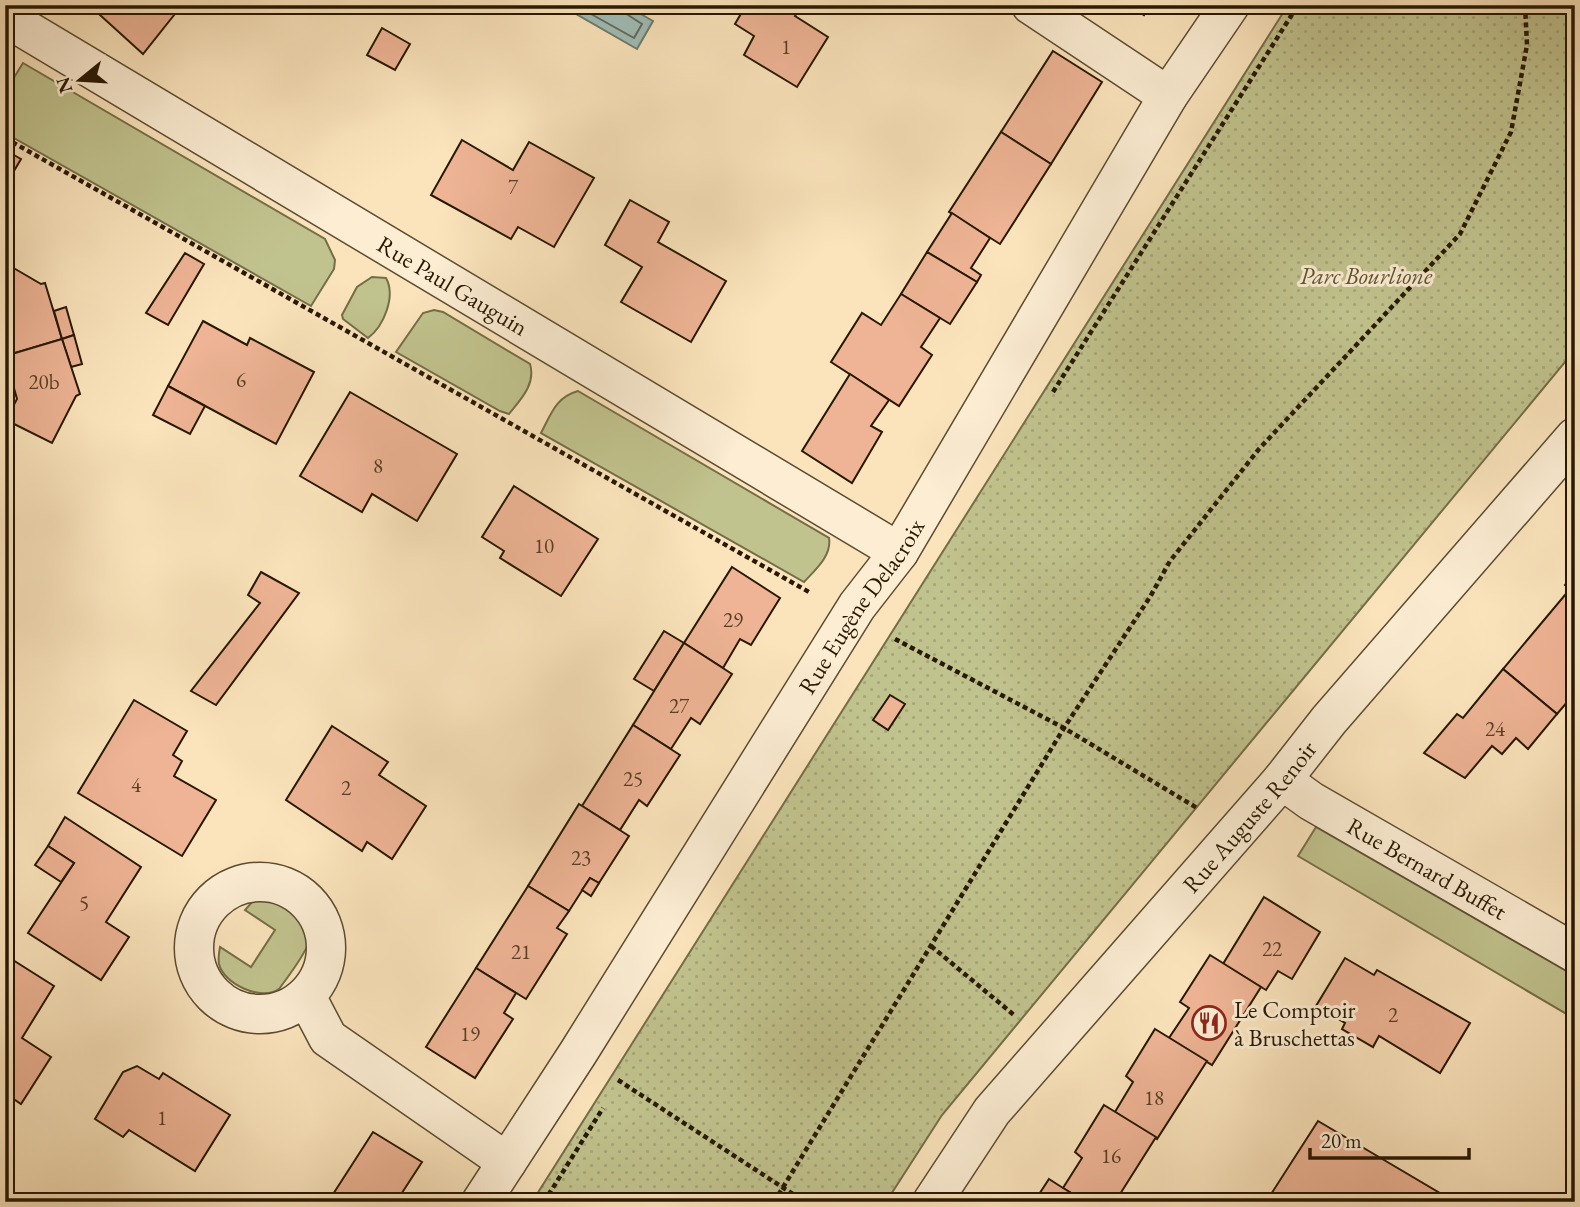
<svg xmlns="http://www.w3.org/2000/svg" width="1580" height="1207" font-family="'EB Garamond',serif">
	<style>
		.grass { fill: #c1c38e; stroke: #746e48; stroke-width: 2 }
		.park { fill: url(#park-dots); stroke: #746e48; stroke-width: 2 }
		.water { fill: #a0bdb7; stroke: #707b6f; stroke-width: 2 }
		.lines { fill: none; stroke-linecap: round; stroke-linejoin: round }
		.shore { stroke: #646a5c; stroke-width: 2 }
		.building { fill: #eeb495; stroke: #271802; stroke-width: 2 }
		.minor-casing { stroke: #5c4b30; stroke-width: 41 }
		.path { stroke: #271802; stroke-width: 4.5; stroke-dasharray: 5 3.5; stroke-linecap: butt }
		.minor { stroke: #fcedd3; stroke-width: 38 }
		.labels { text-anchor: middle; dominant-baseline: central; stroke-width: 6; stroke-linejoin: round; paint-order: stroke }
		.number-label { font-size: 21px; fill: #593f27 }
		.park-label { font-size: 24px; font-style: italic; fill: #5d5433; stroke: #fcedd3 }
		.street-label { font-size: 24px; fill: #271802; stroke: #fcedd3 }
		.poi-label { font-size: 24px; fill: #271802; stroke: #fcedd3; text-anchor: start }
	</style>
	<defs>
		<pattern id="park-dots" width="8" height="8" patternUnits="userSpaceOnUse" patternTransform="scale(1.75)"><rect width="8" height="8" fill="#c1c38e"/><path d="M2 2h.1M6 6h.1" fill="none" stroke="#a6a779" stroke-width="1.8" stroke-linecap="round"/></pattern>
	</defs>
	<rect width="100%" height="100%" fill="#fbe4bc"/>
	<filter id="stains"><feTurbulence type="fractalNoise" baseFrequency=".00286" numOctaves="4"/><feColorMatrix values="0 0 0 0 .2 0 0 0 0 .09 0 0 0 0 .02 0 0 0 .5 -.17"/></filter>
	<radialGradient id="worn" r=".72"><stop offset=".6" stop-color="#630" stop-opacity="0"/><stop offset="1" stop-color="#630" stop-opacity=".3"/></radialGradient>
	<g class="grass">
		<path d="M23,63l302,176 10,21 -1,9 -23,37 -306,-173v-41z"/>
		<path d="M372,277l14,1c10,18 -2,48 -18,60l-25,-19 -1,-4 15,-28z"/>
		<path d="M434,310l9,2 87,52c6,20 -9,35 -21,50l-9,-3 -104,-59 27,-39z"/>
		<path d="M578,391l251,147c3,18 -14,32 -25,44l-263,-149c10,-19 15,-36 37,-42z"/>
		<path d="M1316,827l259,149v43l-277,-163z"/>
		<path d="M262,898c19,3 55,19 47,44 -5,14 -21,35 -30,47 -18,13 -56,-6 -60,-25 -1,-6 0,-12 1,-17l31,20 24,-37 -30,-20 7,-8z"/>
	</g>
	<path class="park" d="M1288,5h287v345l-633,765 -56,87h-354z"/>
	<path class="water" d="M574,5h51l28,16 -16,28 -66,-38z"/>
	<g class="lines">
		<path class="shore" d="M580,5l2,4 52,29 8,-14 -17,-11 -2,-8"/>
	</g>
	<g class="building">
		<path d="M89,5h93l-39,49z"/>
		<path d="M746,5h49l5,4 -5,7 33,21 -31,50 -53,-32 10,-19 -19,-12z"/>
		<path d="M1128,5h22l-6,10z"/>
		<path d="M382,28l28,16 -15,26 -28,-15z"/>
		<path d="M1053,51l49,31 -51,82 -50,-32z"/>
		<path d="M1001,132l50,32 -51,80 -51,-32z"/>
		<path d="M462,140l51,30 16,-28 65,36 -40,69 -36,-20 -7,12 -80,-44z"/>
		<path d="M5,150l16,9 -16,27z"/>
		<path d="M630,200l39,22 -11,20 68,39 -35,61 -70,-40 21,-35 -37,-22z"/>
		<path d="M952,213l38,25 -19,30 10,7 -4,7 -50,-30z"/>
		<path d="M927,252l50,30 -27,42 -49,-30z"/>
		<path d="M185,253l19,11 -36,61 -22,-12z"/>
		<path d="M5,263l36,21 4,-1 17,56 -57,17z"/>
		<path d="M901,294l39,24 -19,29 11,8 -33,51 -68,-44 31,-49 19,12z"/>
		<path d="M66,307l8,28 -12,4 -8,-28z"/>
		<path d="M203,321l44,24 3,-7 64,34 -38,72 -108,-58z"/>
		<path d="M74,335l8,29 -11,3 -9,-28z"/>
		<path d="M62,339l18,55 -4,2 -24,47 -46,-23 11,-21 -12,-43z"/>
		<path d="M850,374l39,26 -18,26 11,6 -30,51 -50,-32z"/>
		<path d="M168,386l37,20 -15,28 -37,-19z"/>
		<path d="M350,392l107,62 -40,67 -45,-27 -10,18 -62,-36z"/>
		<path d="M514,486l84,53 -37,57 -61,-38 4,-7 -22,-14z"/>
		<path d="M732,567l48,31 -29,47 -11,-6 -17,29 -39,-25z"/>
		<path d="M261,572l38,21 -83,112 -25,-14 69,-88 -12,-8z"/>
		<path d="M1575,574v20l-10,-9z"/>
		<path d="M1570,589l5,5v99l-18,21 -54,-45z"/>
		<path d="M664,631l20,12 -30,48 -20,-12z"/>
		<path d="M684,643l48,31 -32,50 -9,-6 -20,31 -38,-24z"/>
		<path d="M1503,669l54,45 -29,35 -12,-11 -14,16 -10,-8 -27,32 -41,-25 33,-39 6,4z"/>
		<path d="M890,695l15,9 -17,26 -15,-10z"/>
		<path d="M134,700l53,31 -14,24 9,6 -8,15 42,24 -34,56 -104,-63z"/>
		<path d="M633,725l47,30 -33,51 -8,-6 -19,30 -38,-24z"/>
		<path d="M332,726l56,36 -9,13 47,31 -34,53 -25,-17 -5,9 -76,-51z"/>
		<path d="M579,804l50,32 -30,47 -9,-5 -21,33 -41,-25z"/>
		<path d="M65,817l76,50 -35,55 23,15 -28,43 -73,-47 46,-70 -26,-17z"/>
		<path d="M48,846l26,17 -13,19 -26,-17z"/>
		<path d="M590,878l9,5 -8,13 -9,-6z"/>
		<path d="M528,886l41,25 -12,17 10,6 -41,65 -50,-31z"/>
		<path d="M1264,897l56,35 -28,47 -14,-8 -12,19 -43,-26z"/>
		<path d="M5,955l49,31 -32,52 29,19 -30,47 -16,-11z"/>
		<path d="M1210,955l51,32 -49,78 -43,-27 20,-30 -9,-6z"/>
		<path d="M1345,958l29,17 3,-5 93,53 -30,50 -61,-37 -6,11 -31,-18 3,-6 -29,-17z"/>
		<path d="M476,968l40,25 -12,20 9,6 -38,59 -49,-31z"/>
		<path d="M1155,1029l52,32 -50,78 -42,-27 18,-30 -7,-6z"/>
		<path d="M137,1066l22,13 4,-6 67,42 -35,56 -66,-41 -6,7 -28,-18 28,-47z"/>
		<path d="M1104,1105l52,32 -41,65h-29l-23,-14 19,-30 -7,-6z"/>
		<path d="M1318,1121l137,81h-189z"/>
		<path d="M373,1132l49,30 -26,40h-68z"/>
		<path d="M1049,1179l14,9 23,14h-52z"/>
	</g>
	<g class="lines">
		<g class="minor-casing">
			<g id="minor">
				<path d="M1031,5l137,91"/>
				<path id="s1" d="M5,17l894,535"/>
				<path id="s2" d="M1282,780l29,21 264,152"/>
				<circle cx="260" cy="948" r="66"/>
				<path d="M306,996l22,42 179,124"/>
				<path id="s3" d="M481,1202l97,-149 279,-447 42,-54 269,-456 62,-91"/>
				<path id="s4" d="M932,1202l60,-91 290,-331 47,-60 246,-283"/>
			</g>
		</g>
		<g class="path">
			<path d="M5,138l804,454"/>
			<path d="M1053,392l245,-387"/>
			<path d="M895,639l169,89 133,80"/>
			<path d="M931,946l83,69"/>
			<path d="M618,1080l187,122"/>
			<path d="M544,1202l59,-94"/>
			<path d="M774,1202l290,-474 86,-131 20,-36 89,-112 201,-215 51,-102 16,-87 -2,-40"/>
		</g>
		<use href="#minor" class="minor"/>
	</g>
	<defs>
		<g id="restaurant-ring" transform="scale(1.75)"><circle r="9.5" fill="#fcedd3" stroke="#8f2418" stroke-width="1.5"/><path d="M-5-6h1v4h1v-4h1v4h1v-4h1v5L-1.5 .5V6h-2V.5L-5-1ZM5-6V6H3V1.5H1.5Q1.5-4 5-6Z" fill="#8f2418"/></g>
	</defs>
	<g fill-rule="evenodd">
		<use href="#restaurant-ring" x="1209" y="1023"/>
	</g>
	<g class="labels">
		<g class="number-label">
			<text x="786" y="46">1</text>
			<text x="513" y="186">7</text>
			<text x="241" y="379">6</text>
			<text x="44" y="381">20b</text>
			<text x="378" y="465">8</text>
			<text x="544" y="545">10</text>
			<text x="733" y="619">29</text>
			<text x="679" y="705">27</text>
			<text x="1495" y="728">24</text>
			<text x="633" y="778">25</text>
			<text x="136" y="784">4</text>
			<text x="346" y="787">2</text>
			<text x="581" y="857">23</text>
			<text x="84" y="902">5</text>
			<text x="1272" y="948">22</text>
			<text x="521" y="951">21</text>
			<text x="1393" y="1014">2</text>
			<text x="470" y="1033">19</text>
			<text x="1154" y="1097">18</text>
			<text x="162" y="1117">1</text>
			<text x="1111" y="1155">16</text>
		</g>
		<g class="park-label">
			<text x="1366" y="275">Parc Bourlione</text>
		</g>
		<g class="street-label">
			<text stroke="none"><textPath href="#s1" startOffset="522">Rue Paul Gauguin</textPath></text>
			<text stroke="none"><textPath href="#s3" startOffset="707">Rue Eugène Delacroix</textPath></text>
			<text stroke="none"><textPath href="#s4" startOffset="500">Rue Auguste Renoir</textPath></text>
			<text stroke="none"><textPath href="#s2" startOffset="170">Rue Bernard Buffet</textPath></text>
		</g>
		<g class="poi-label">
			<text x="1234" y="1009">Le Comptoir<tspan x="1234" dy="28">à Bruschettas</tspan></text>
		</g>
	</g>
	<rect width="1580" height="1207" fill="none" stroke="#fbe4bc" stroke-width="28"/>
	<rect x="7" y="7" width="1566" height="1193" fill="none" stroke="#271802" stroke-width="3.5"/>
	<rect x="14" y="14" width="1552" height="1179" fill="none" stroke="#271802" stroke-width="2"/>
	<g transform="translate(80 80) rotate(252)" stroke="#fcedd3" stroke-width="5" paint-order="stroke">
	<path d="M0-5L12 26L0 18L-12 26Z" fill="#271802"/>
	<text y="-10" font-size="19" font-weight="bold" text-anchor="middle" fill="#271802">N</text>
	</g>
	<path d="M1310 1148v10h159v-10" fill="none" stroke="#271802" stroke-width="3.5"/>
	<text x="1321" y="1148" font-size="21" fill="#271802" stroke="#fcedd3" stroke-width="5" paint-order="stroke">20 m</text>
	<rect width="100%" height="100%" filter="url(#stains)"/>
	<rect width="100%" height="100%" fill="url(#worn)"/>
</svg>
